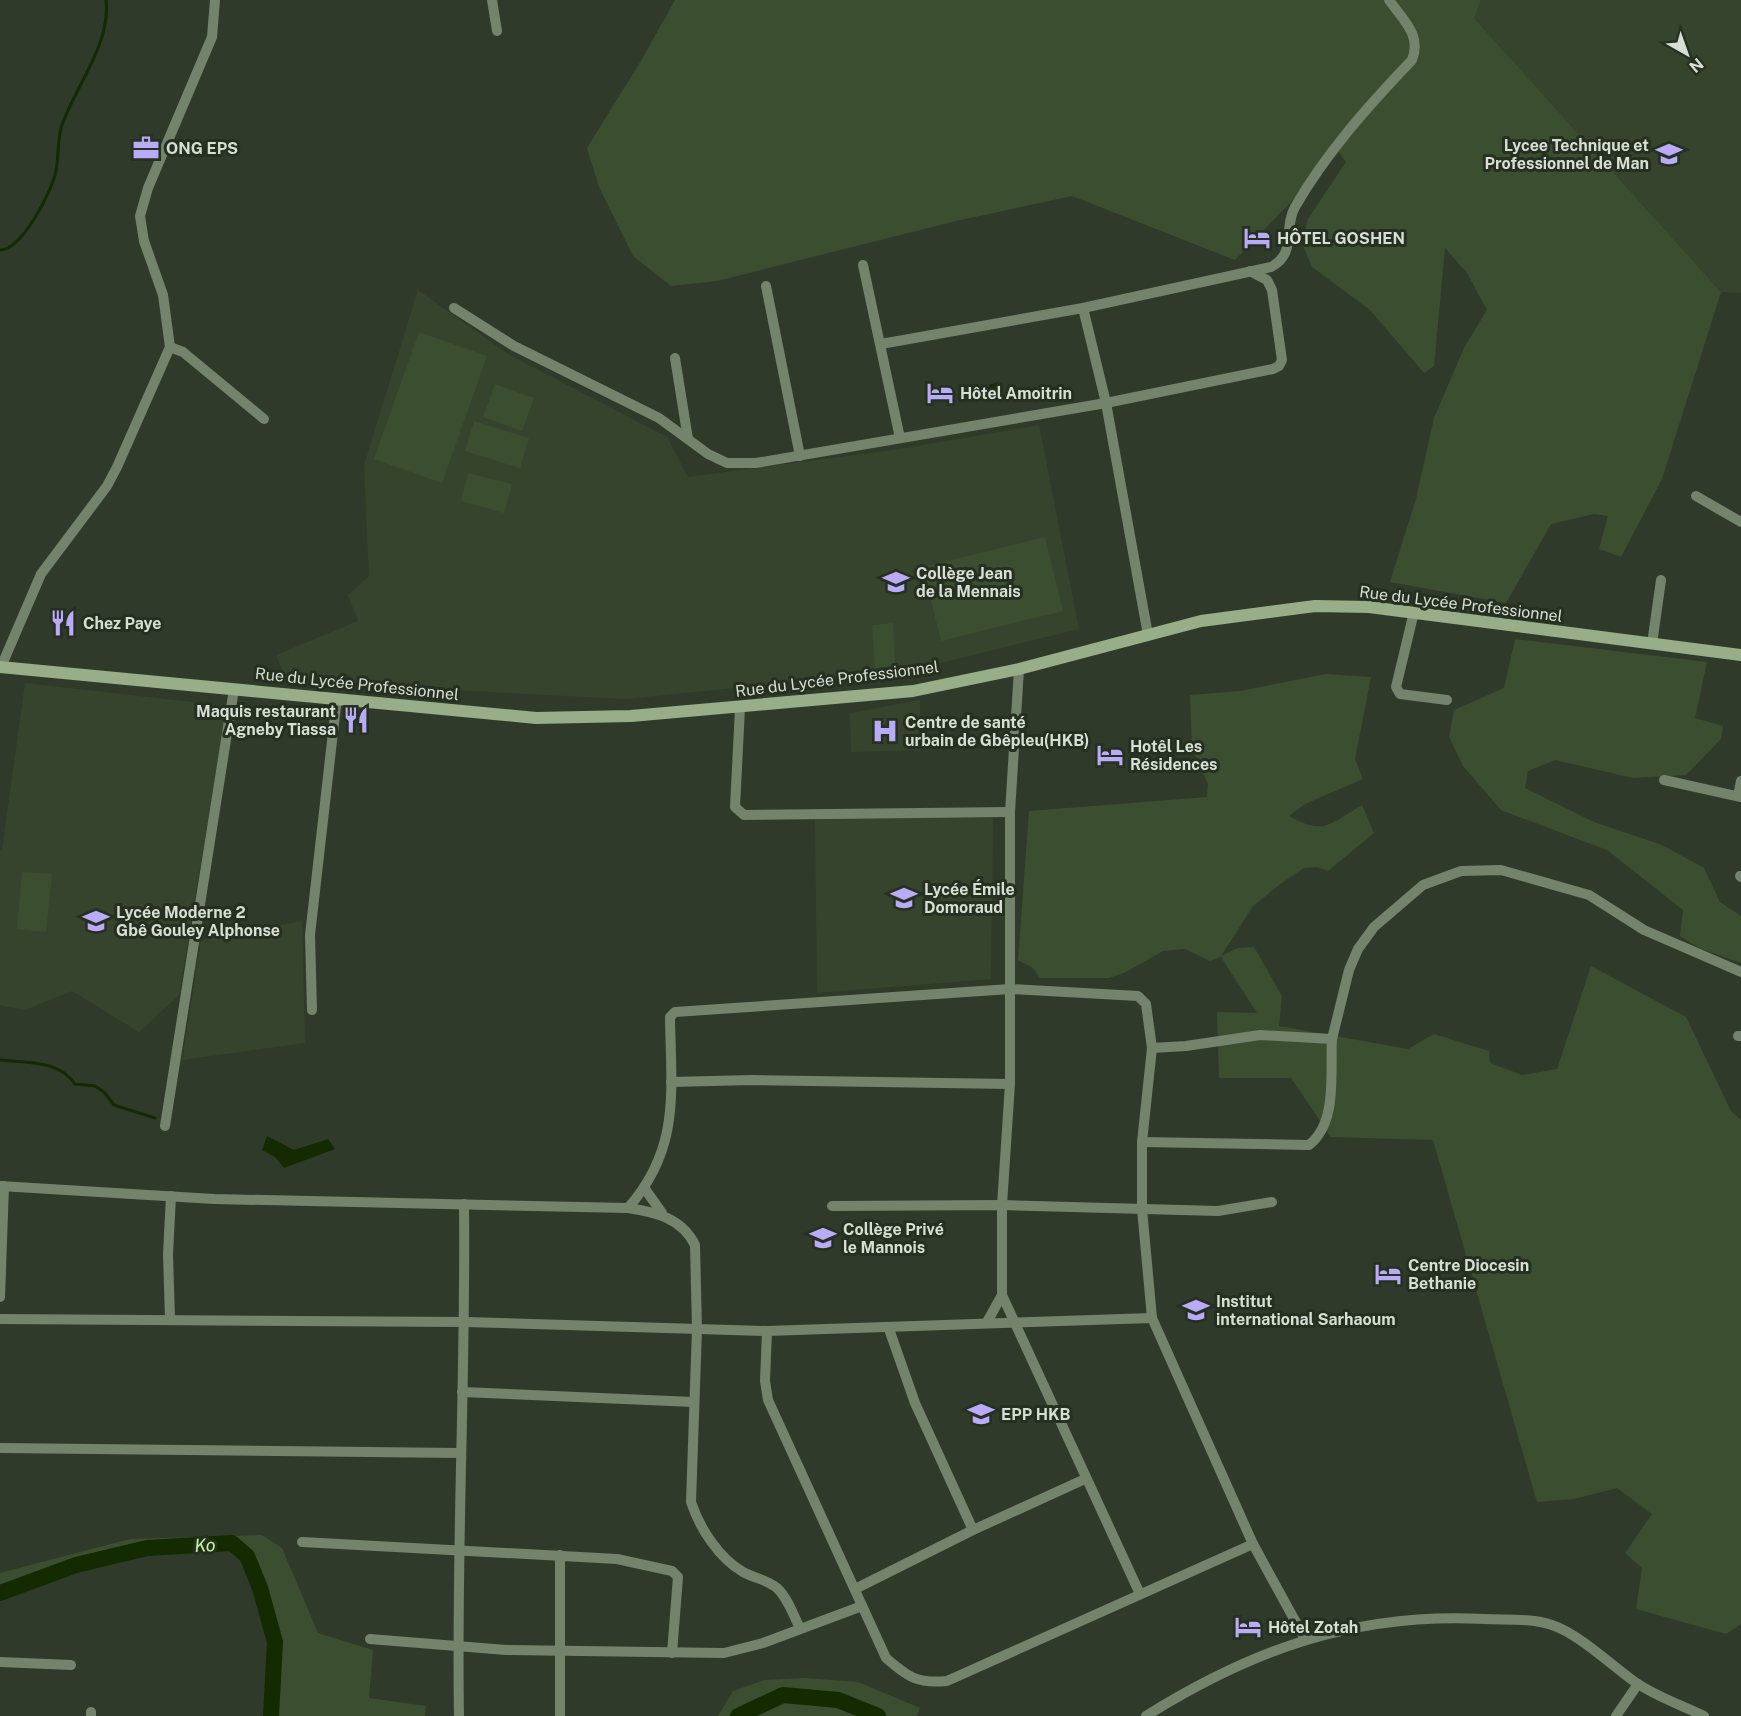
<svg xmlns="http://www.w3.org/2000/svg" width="1741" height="1716" font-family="'Public Sans',sans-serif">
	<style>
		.built { fill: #36442d }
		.green { fill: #3c4e30 }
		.water { fill: #142a01 }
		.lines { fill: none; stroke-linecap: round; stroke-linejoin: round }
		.stream { stroke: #142a01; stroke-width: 3 }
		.river { stroke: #142a01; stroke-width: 16 }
		.street { stroke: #74836b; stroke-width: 10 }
		.secondary { stroke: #97ae88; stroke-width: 12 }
		.labels { text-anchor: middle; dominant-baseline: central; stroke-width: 6; stroke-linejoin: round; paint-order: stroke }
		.poi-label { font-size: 16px; font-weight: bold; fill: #d7ded4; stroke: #263020; text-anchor: start }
		.street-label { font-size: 16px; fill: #d7ded4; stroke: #263020 }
		.water-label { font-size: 18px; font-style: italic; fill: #c4f6a4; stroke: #263020 }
	</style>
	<rect width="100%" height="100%" fill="#303a2a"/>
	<g class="built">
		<path d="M1481,0h260v293l-20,-1 -248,-275z"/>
		<path d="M418,290l90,64 159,83 21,40 212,-28 139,-24 40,204 -167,41 -286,29 -271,-14 -7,-11 -12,7 -51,-5 -9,-21 82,-34 -10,-26 21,-19 -5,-111z"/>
		<path d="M25,683l202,23 -48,289 -40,37 -67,-41 -47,19 -25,-5v-154l2,-1z"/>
		<path d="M920,700v50l-69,2 -1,-39z"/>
		<path d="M815,817l178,1 -2,161 -174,14z"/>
		<path d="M302,921l3,122 -123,17 19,-120z"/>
	</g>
	<g class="green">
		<path d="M675,0h806l-7,18 247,274 -59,187 -41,78 -22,-8 9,-33 -14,-2 -43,10 -45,79 -116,-21 26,-83 18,-81 30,-70 23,-38 -20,-37 -22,-25 -11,118 -10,7 -54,-63 -58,-43 -10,-24 6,-24 38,-57 -7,-10 -104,108 -163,-64 -116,25 -239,60 -46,5 -38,-30 -34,-69 -12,-39 55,-89z"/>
		<path d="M419,332l68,24 -45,127 -68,-24z"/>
		<path d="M495,384l39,14 -12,33 -39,-14z"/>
		<path d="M474,421l55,17 -9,30 -55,-17z"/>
		<path d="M468,473l44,11 -8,29 -43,-12z"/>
		<path d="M1045,537l18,74 -122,30 -18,-74z"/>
		<path d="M893,623l2,43 -20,2 -3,-43z"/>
		<path d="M1515,639l192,23 -12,56 28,8 -2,13 -35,36 -53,3 -78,-18 -27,11 -3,17 69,34 68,23 42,23 16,34 21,14v47l-42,-15 -19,-12 3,-26 -76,-60 -106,-40 -38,-44 -14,-29 5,-27 50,-22z"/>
		<path d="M1326,674l45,3 -16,82 8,20 -58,25 -16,12c36,20 40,8 73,-11l12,28 -46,38 -11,-4 -13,1 -25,17 -26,21 -32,50 17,-8 16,-1 28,49 -3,30 129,23 26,-15 55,17 1,12 32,12 35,-6 34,-103 95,51 45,94 10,9v504l-15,10 -90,-25 6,-41 -17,-15 27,-39 -35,-26 -43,11 -37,3 -104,-362 -102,-3 -40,-59h-72l-2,-66 40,1 -36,-56 -11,4 -25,-12 -22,2 -37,21 -17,6h-69l-7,-10 -15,-8 11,-149 178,-14 1,-13 -16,-35 -2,-54 50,-4z"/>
		<path d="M22,872l30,2 -6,58 -29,-3z"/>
		<path d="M262,1535l20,13 36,85 55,17 -4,48 57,8 -1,10h-154l4,-74 -15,-54 -13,-32 -15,-13 -85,5 -71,17 -76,28v-20l130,-34z"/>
		<path d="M805,1678l53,4 62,26 -3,8h-199l15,-25 32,-11z"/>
	</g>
	<g class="water">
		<path d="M998,382l4,17 -10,3 -3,-17z"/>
		<path d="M267,1136l27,14 34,-11 7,10 -51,19 -9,-11 -13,-7z"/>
	</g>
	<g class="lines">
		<g class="stream">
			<path d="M0,250c22,0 52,-59 56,-79 3,-15 1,-32 6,-46 14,-40 49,-81 44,-125"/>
			<path d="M0,1060c27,3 59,0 75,24l20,2 9,6 10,13 41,13"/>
		</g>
		<g class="river">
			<path d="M0,1593l76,-28 71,-17 85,-5 15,13 13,32 15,54 -4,74"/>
			<path d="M738,1716l45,-21 55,5 40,16"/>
		</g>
		<g class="street">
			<path d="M492,0l5,31"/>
			<path d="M863,265l37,173"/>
			<path d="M766,286l34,170"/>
			<path d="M454,308l60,38 145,72 49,36 19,9h29l350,-60 167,-34 6,-3 3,-6 -10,-70 -5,-10 -17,-9"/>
			<path d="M1083,308l23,95 42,232"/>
			<path d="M881,344l202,-36 188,-41c26,-13 12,-39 24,-60 31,-54 74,-102 117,-147 10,-25 -9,-40 -23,-60"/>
			<path d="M170,347l13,5 81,67"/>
			<path d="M675,358l13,81"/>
			<path d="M1696,496l45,26"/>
			<path d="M1414,612l-18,75 4,7 47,6"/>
			<path d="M1652,644l9,-64"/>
			<path d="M1,667l40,-93 66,-88 10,-19 53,-120 -7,-52 -19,-54 -4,-25 8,-28 64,-151 3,-37"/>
			<path d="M1019,669l-9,143v272l-8,121v90l138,299"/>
			<path d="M740,708l-5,99 9,8 266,-3"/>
			<path d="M1664,780l77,17"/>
			<path d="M1738,796l3,-15"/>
			<path d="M1740,876l1,1"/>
			<path d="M312,1010l-2,-75 26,-229 -2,-8"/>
			<path d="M1738,1036h3"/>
			<path d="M1152,1048l34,-2 74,-11 72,4 17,-69 9,-21 16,-22 49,-42 38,-14 40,-1 88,25 55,35 97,42"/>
			<path d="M671,1082l81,-2 258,4"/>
			<path d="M165,1126l69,-437"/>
			<path d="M1142,1142l167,3c29,-23 21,-72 23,-106"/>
			<path d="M0,1186l214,13 414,9c27,4 54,10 67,37l2,84 -6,173c9,27 28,56 52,70 11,6 25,8 34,16 11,10 16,27 23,40"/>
			<path d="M645,1189l17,24"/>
			<path d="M832,1206l170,-1 216,6 54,-9"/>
			<path d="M628,1208c53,-60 43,-117 42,-191l5,-5 335,-23 128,7 8,8 6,44 -10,94v67l10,109 101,226 52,95"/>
			<path d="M0,1297l4,-111"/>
			<path d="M0,1319l466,3 301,9 385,-13"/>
			<path d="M170,1319l-2,-65 3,-58"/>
			<path d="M987,1322l15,-27"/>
			<path d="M889,1329l26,74 58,127 112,-51"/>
			<path d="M767,1331l-2,50 3,19 118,258c22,19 31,26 61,23l306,-137"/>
			<path d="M462,1392l231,10"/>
			<path d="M0,1448l461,5"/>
			<path d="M302,1542l315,17 55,12 6,6 -6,76"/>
			<path d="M560,1555v161"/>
			<path d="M855,1589l118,-59"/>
			<path d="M370,1639l136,11 218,3 39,-10 99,-37"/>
			<path d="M0,1662l71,3"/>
			<path d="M91,1712v4"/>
			<path d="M459,1716c-3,-171 7,-341 5,-512"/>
			<path d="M1146,1716c107,-67 211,-104 339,-97 22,1 46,-1 67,6 27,9 59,40 83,57 20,14 46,23 69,34"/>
			<path d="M1616,1716l22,-32"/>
		</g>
		<path class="secondary" d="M0,667l536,51 95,-2 282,-25 106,-22 182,-48 114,-15 54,1 372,48"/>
	</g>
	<defs>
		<g id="office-bare" transform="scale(2.07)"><path d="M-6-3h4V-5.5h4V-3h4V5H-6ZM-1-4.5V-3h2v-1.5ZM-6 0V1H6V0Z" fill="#b9abf7" stroke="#263020" stroke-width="2.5" paint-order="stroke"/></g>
		<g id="school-bare" transform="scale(2.07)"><path d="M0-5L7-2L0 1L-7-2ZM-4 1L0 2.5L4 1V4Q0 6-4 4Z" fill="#b9abf7" stroke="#263020" stroke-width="2.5" paint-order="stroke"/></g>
		<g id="hotel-bare" transform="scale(2.07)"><path d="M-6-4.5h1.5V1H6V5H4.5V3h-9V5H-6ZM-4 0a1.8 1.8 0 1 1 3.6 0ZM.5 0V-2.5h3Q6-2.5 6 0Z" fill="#b9abf7" stroke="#263020" stroke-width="2.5" paint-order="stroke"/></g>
		<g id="restaurant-bare" transform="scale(2.07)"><path d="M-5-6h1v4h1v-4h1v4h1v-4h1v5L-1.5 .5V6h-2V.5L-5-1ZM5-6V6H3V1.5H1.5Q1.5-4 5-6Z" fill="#b9abf7" stroke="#263020" stroke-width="2.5" paint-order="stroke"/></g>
		<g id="hospital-bare" transform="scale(2.07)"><path d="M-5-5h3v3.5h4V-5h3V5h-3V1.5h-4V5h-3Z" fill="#b9abf7" stroke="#263020" stroke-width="2.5" paint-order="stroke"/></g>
	</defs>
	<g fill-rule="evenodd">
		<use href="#office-bare" x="146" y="148"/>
		<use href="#school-bare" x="1669" y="154"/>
		<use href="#hotel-bare" x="1257" y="238"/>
		<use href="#hotel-bare" x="940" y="393"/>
		<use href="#school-bare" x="896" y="582"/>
		<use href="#restaurant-bare" x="63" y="623"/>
		<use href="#restaurant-bare" x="356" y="720"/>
		<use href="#hospital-bare" x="885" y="731"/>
		<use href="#hotel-bare" x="1110" y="755"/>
		<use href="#school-bare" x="904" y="898"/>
		<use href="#school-bare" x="96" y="921"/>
		<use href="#school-bare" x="823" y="1238"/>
		<use href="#hotel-bare" x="1388" y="1274"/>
		<use href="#school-bare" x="1196" y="1310"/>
		<use href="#school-bare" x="981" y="1414"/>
		<use href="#hotel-bare" x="1248" y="1627"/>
	</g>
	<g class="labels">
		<g class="poi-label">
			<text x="1649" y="145" text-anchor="end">Lycee Technique et<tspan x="1649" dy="18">Professionnel de Man</tspan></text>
			<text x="166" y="148">ONG EPS</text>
			<text x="1277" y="238">HÔTEL GOSHEN</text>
			<text x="960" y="393">Hôtel Amoitrin</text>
			<text x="916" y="573">Collège Jean<tspan x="916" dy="18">de la Mennais</tspan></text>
			<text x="83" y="623">Chez Paye</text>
			<text x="336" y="711" text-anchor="end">Maquis restaurant<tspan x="336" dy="18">Agneby Tiassa</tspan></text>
			<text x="905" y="722">Centre de santé<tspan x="905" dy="18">urbain de Gbêpleu(HKB)</tspan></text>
			<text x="1130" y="746">Hotêl Les<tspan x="1130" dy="18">Résidences</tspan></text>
			<text x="924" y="889">Lycée Émile<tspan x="924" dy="18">Domoraud</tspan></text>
			<text x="116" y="912">Lycée Moderne 2<tspan x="116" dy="18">Gbê Gouley Alphonse</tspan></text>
			<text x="843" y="1229">Collège Privé<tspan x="843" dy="18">le Mannois</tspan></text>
			<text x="1408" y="1265">Centre Diocesin<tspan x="1408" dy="18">Bethanie</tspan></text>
			<text x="1216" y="1301">Institut<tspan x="1216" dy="18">international Sarhaoum</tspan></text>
			<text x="1001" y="1414">EPP HKB</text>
			<text x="1268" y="1627">Hôtel Zotah</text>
		</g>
		<g class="street-label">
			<text transform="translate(1461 604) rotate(7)">Rue du Lycée Professionnel</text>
			<text transform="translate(837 679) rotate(-7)">Rue du Lycée Professionnel</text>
			<text transform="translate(357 684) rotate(6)">Rue du Lycée Professionnel</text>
		</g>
		<g class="water-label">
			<text transform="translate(205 1545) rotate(-3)">Ko</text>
		</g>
	</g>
	<g transform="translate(1687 54) rotate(140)" stroke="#263020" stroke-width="4.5" paint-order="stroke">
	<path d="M0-4.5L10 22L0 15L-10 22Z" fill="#d7ded4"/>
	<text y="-9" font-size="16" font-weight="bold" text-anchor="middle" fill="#d7ded4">N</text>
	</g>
</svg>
